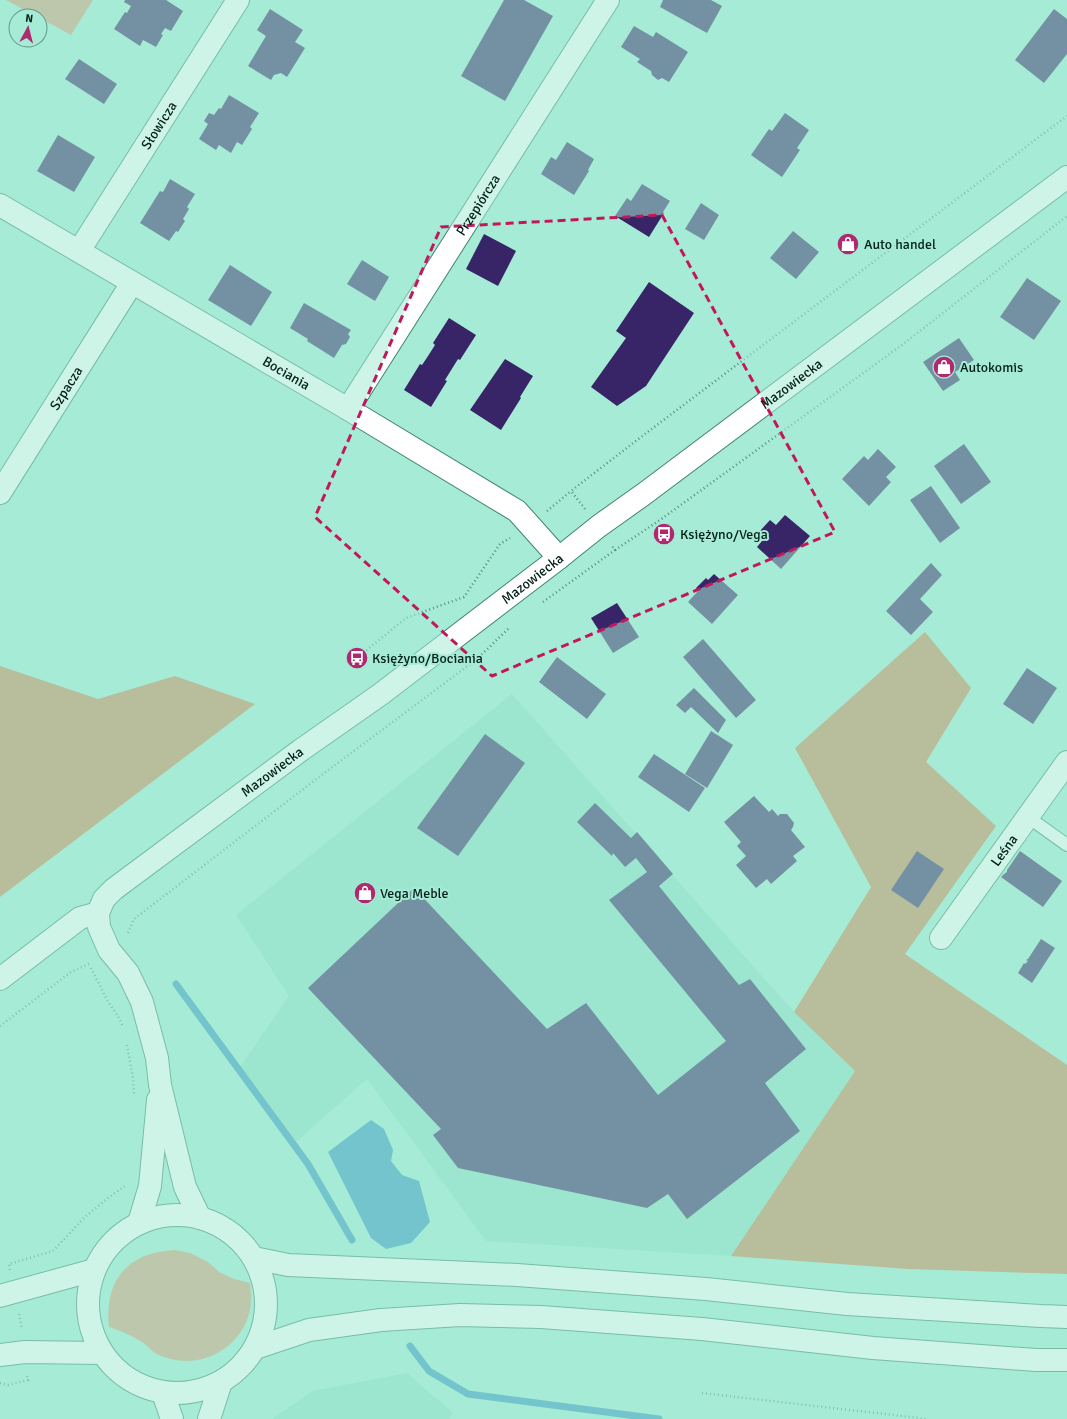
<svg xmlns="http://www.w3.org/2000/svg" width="1067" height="1419" font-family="Signika,sans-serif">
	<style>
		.built { fill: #91dec7 }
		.green { fill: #d79c78 }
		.forest { fill: #cf8556 }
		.water { fill: #3595c2 }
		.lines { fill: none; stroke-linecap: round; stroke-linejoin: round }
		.stream { stroke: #3595c2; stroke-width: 7 }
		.building { fill: #382567 }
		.lane-casing { stroke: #428472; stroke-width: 14 }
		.street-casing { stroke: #428472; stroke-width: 24 }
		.secondary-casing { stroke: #428472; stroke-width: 24 }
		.path { stroke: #5c8e7f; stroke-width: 2.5; stroke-dasharray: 1 3; stroke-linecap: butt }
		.lane { stroke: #fff; stroke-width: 12 }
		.street { stroke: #fff; stroke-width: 22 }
		.secondary { stroke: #fff; stroke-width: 22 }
		.marked { fill: none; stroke: #c2185b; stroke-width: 3; stroke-dasharray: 8 5; stroke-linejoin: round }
		.labels { text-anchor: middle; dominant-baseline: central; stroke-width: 4; stroke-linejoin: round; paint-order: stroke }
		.street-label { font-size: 14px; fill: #031f18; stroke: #a6ebd5 }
		.poi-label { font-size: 14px; fill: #031f18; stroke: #a6ebd5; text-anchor: start }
	</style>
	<rect width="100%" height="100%" fill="#a6ebd5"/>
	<g class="built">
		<path d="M512,694l282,318 61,59 -124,185 -245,-15 -119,-162 -71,63 -58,-72 51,-74 -53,-81z"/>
		<path d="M407,1373l46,40 -4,6h-177l41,-28z"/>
	</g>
	<g class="green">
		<path d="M6,0h87l-22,35 -31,-17v-2h-4z"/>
		<path d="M175,1250l15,3 18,9 11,10 15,7 16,4c1,9 2,18 0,27 -9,41 -54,62 -91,45 -6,-2 -11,-9 -17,-13 -11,-7 -21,-11 -33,-15 -5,-47 19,-75 66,-77z"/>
	</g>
	<g class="forest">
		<path d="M925,632l46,56 -45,74 70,64 -91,128 162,111v209l-159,-5 -177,-13 124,-185 -61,-59 77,-125 -76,-139z"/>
		<path d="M0,666l98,33 77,-23 80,28 -255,193z"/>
	</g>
	<path class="water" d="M371,1120l13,9 9,21 -2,11 11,14 17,6 11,41 -19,21 -25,6 -15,-11 -43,-86z"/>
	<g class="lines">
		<g class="stream">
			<path d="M176,984l132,180 44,76"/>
			<path d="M410,1346l19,25 39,23 191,25"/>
		</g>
	</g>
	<g class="building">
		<path d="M125,0h41l17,11 -12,20 -6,-3 -4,6 2,1 -7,12 -13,-7 -3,6 -26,-17 11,-17 2,1 4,-7 -7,-4z"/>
		<path d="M504,0h20l29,16 -48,85 -44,-25z"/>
		<path d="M663,0h48l11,6 -15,27 -47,-26z"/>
		<path d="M270,9l33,21 -8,12 10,6 -18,29 -6,-4 -7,2 -3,5 -23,-14 18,-30 -9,-6z"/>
		<path d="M1054,9l13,10v35l-23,29 -29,-23z"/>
		<path d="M634,26l19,11 3,-5 32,20 -19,30 -7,-4 -4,2 -6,-5 -1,-4 -14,-9 3,-3 -19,-12z"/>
		<path d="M79,59l38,25 -13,20 -39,-25z"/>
		<path d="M229,95l30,18 -9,14 2,2 -10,16 -5,-3 -6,11 -12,-8 -3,5 -17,-11 9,-15 -4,-3 5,-8 5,2 5,-7 2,1z"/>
		<path d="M785,113l24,17 -12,18 3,2 -18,27 -31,-22 18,-26 3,2z"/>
		<path d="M58,135l37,22 -21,35 -37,-21z"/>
		<path d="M567,142l27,17 -6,11 1,1 -15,24 -33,-21 10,-17 5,3z"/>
		<path d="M170,179l25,15 -8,13 2,2 -6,10 2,2 -7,11 -2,-1 -7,10 -29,-18 20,-32 3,1z"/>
		<path d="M642,184l28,17 -7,11 1,1 -15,24 -34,-21 12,-18 4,3z"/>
		<path d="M701,203l18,12 -15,25 -19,-11z"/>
		<path d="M793,231l26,21 -23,27 -26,-21z"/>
		<path d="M484,234l32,17 -18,35 -32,-17z"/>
		<path d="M362,260l27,17 -14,24 -28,-17z"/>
		<path d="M230,265l42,27 -21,34 -43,-26z"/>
		<path d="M1027,278l34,23 -27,39 -34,-23z"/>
		<path d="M649,282l45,31 -48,73 -29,20 -26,-19 35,-49 -10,-7z"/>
		<path d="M304,303l47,27 -3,4 2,3 -4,7 -4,1 -8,13 -27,-17 1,-2 -18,-11z"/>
		<path d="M449,318l27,17 -16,25 -2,-1 -13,21 2,1 -16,26 -27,-17 16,-26 2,1 6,-9 7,-11 -2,-2z"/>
		<path d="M959,338l15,22 -19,12 5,8 -17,11 -20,-29z"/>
		<path d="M505,359l28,17 -13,21 1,1 -20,32 -31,-20z"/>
		<path d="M964,444l27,38 -30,22 -27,-38z"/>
		<path d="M878,449l18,18 -10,10 5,5 -22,24 -27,-27 22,-23 4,4z"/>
		<path d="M931,486l29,42 -20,15 -30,-43z"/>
		<path d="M785,515l25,21 -29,33 -24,-22 9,-11 -6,-5 10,-11 6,5z"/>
		<path d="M931,563l11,12 -22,24 13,13 -22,23 -25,-24z"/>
		<path d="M714,574l24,21 -26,29 -24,-22 10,-11 -2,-3 10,-10 2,2z"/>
		<path d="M617,603l22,34 -26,16 -22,-35z"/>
		<path d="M703,639l53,61 -20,18 -53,-61z"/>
		<path d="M557,657l49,37 -19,25 -48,-37z"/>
		<path d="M1027,668l30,20 -24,36 -30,-20z"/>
		<path d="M694,688l32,32 -8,13 -27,-26 -6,6 -9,-8z"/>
		<path d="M711,731l22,14 -26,43 -22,-14z"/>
		<path d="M485,734l40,29 -67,93 -41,-28z"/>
		<path d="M654,754l51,34 -16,24 -51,-35z"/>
		<path d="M754,796l15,16 3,-3 6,7 2,-2h7l7,9 -1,4 -2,3 14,17 -12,9 4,5 -26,23 -4,-5 -11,9 -20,-23 10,-9 -9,-10 4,-4 -17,-20z"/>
		<path d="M595,803l36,35 6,-6 36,42 -14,12 80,99 11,-6 56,70 -41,34 35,48 -113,88 -19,-25 -21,14 -189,-40 -25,-33 8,-6 -133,-141 106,-100 133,141 39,-26 72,92 68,-54 -117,-141 38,-28 -11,-14 -11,9 -12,-14 -1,3 -35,-34z"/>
		<path d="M917,851l27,18 -26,39 -27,-18z"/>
		<path d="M1020,851l42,30 -19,26 -42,-30 3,-3 3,-2v-2z"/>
		<path d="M1041,939l14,9 -23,35 -14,-10 6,-10 1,1 3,-3 -2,-1 2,-1z"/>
	</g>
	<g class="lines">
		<g class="lane-casing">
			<path id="lane" d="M1028,817l39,28"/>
		</g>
		<g class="street-casing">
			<g id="street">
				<path id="s1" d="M0,205l348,204 169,102 42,47"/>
				<path id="s2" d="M79,251l159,-251"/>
				<path id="s3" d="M348,409l260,-409"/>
				<path id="s4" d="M0,493l132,-210"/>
				<path id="s5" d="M941,938l126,-176"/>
				<path d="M0,979l80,-61 18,-5"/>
				<path id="s6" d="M200,1218l-15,-31 -25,-102 -3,-27 -15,-56 -14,-29 -19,-23 -10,-23 -1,-14 6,-14 10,-10 187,-139 80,-56 178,-136 40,-32 45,-32 423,-317"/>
				<path d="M139,1223l11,-37 8,-86"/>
				<path d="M163,1393l9,26"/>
				<path d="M209,1419l12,-37"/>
			</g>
		</g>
		<g class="secondary-casing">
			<g id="secondary">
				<circle cx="177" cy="1304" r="89"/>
				<path d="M254,1258l34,7 229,10 189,14 141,15 194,12 26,1"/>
				<path d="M0,1296l94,-26"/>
				<path d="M255,1348l54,-18 72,-10 79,-5 81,2 161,12 171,19 163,12h31"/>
				<path d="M0,1355l25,-3 77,1"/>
			</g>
		</g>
		<g class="path">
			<path d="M585,509l-14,-18 70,-54 426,-321"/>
			<path d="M547,511l24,-20"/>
			<path d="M615,550l45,-30 242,-175 165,-129"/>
			<path d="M543,602l72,-52 -4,-5"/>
			<path d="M357,658l49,-40 58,-21 36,-53 10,-6"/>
			<path d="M128,933l6,-14 189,-145 154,-115 32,-31"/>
			<path d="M91,968l15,30 13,20 4,9"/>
			<path d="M0,1026l71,-54 20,-9"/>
			<path d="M127,1045l6,33 1,16"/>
			<path d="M10,1270l-1,-6 44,-13 32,-34 23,-19 17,-12"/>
			<path d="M19,1314l3,15"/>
			<path d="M0,1383l8,2 20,-5 -1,-5"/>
			<path d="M702,1393l226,26"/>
		</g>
		<use href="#lane" class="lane"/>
		<use href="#street" class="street"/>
		<use href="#secondary" class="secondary"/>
	</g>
	<path d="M0 0H1067V1419H0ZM662,215l173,317 -343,144 -177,-159 126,-290z" fill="#a6ebd5" fill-opacity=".55" fill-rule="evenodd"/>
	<path class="marked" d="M662,215l173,317 -343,144 -177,-159 126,-290z"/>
	<defs>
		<g id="shop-disc" transform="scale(1.15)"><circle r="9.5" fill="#ae2970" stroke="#a6ebd5"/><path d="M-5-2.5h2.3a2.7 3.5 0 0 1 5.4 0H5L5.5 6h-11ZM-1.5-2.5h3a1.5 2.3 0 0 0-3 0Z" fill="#fff"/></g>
		<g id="bus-disc" transform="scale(1.15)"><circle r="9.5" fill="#ae2970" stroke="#a6ebd5"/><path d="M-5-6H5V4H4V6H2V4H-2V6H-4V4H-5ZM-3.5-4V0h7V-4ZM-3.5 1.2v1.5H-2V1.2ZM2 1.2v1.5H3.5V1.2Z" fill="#fff"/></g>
	</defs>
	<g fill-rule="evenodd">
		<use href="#shop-disc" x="848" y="244"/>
		<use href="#shop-disc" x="944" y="367"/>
		<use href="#bus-disc" x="664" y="534"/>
		<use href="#bus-disc" x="357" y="658"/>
		<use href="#shop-disc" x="365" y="893"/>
	</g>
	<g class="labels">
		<g class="street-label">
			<text stroke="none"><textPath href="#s2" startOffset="149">Słowicza</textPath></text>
			<text stroke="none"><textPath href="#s3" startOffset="242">Przepiórcza</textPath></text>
			<text stroke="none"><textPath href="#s1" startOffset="332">Bociania</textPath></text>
			<text stroke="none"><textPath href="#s6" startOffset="1200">Mazowiecka</textPath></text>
			<text stroke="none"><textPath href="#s4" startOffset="124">Szpacza</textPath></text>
			<text stroke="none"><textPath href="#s6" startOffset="876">Mazowiecka</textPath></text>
			<text stroke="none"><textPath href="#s6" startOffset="552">Mazowiecka</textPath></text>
			<text stroke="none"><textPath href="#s5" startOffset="108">Leśna</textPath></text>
		</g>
		<g class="poi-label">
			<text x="864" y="244">Auto handel</text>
			<text x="960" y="367">Autokomis</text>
			<text x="680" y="534">Księżyno/Vega</text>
			<text x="372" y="658">Księżyno/Bociania</text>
			<text x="380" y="893">Vega Meble</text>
		</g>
	</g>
	<g transform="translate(28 28) rotate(7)"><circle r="19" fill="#a6ebd5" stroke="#659989"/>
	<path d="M0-3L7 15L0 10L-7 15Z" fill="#ae2970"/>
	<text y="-6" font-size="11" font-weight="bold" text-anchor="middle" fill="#031f18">N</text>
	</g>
</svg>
